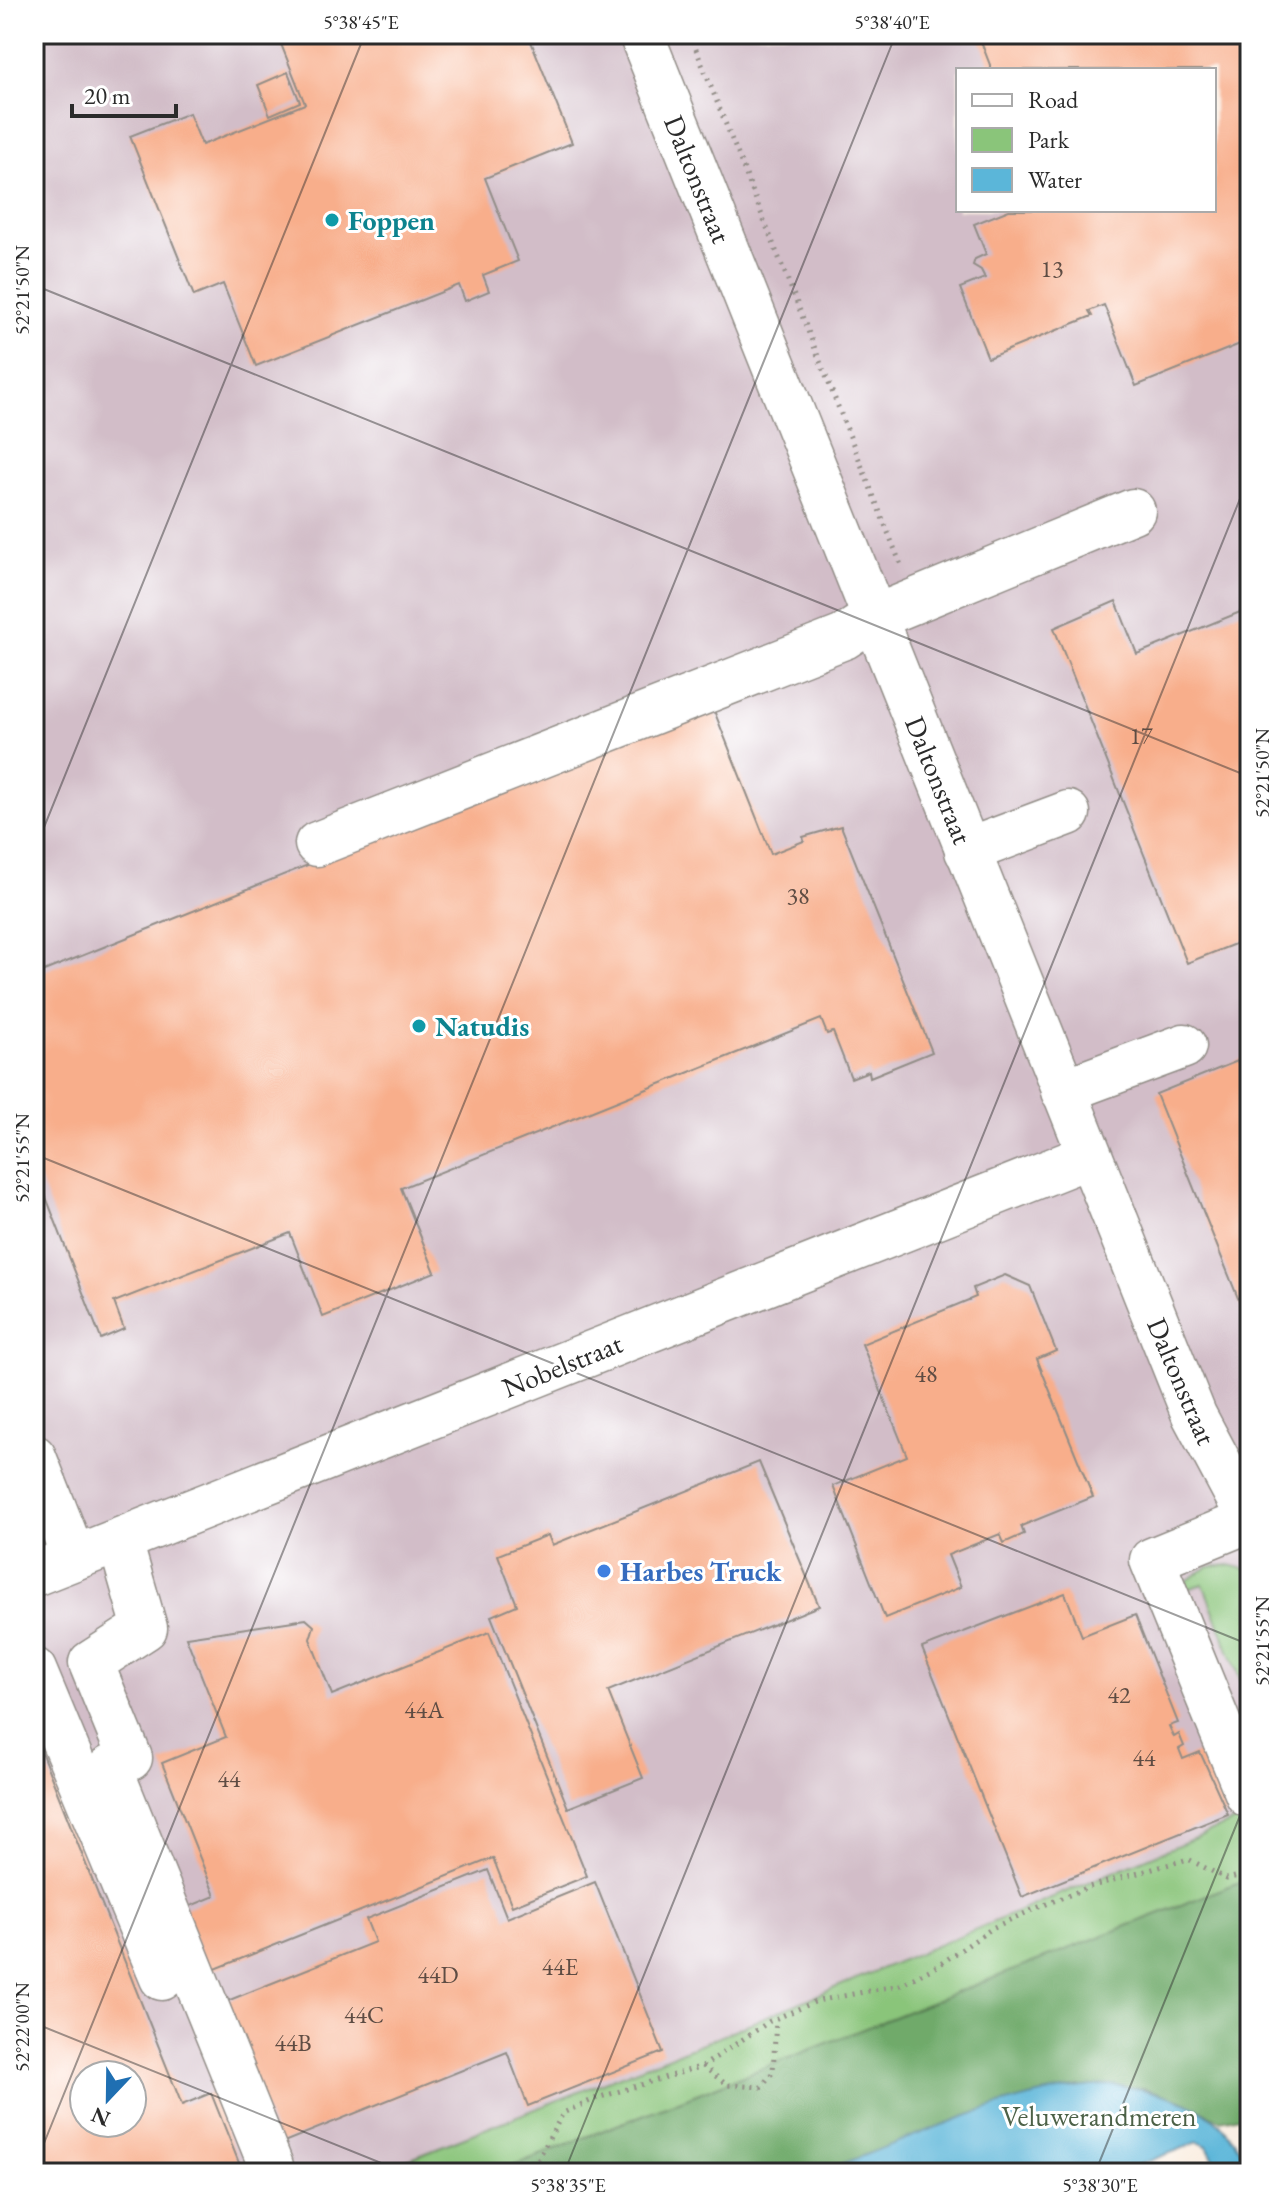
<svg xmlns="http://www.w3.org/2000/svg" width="1284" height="2207" font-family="'EB Garamond',serif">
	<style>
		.industrial { fill: #d2bdc8; fill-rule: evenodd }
		.green { fill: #8ac57a; stroke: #5a7852; stroke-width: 2 }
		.forest { fill: #6faa6a; stroke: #4d6a4a; stroke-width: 2 }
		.water { fill: #5bb6d9; stroke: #437082; stroke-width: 2 }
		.building { fill: #f8ae8b; fill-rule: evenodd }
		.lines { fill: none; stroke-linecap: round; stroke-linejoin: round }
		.minor-casing { stroke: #928d87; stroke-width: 47 }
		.path { stroke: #928d87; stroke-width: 5; stroke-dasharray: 2 6; stroke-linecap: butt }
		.minor { stroke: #fff; stroke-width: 44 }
		.ticks { fill: none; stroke: #2b2b2b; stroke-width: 2; stroke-opacity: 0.45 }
		.culture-dot { fill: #0f9aa8; stroke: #fff; stroke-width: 3 }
		.shop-dot { fill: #3f7fe0; stroke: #fff; stroke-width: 3 }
		.labels { text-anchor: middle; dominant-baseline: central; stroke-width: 6; stroke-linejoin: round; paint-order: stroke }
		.number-label { font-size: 24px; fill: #5e4c43 }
		.street-label { font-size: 28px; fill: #2b2b2b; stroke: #fff }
		.culture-label { font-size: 28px; font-weight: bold; fill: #0d838f; stroke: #fff; text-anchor: start }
		.shop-label { font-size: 28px; font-weight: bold; fill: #366cbe; stroke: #fff; text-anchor: start }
		.park-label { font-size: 28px; fill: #4c6147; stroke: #fff }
		.neatline { fill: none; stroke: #2b2b2b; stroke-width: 3 }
		.ticks-label { font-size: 20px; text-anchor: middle; fill: #2b2b2b }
	</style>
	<rect width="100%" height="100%" fill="#fff"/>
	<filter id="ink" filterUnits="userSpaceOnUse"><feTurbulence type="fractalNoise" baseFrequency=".0125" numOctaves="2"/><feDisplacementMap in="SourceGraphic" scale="16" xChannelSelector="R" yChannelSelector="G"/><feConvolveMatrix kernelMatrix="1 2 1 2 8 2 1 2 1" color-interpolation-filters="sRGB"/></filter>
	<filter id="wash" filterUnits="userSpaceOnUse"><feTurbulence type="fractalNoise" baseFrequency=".006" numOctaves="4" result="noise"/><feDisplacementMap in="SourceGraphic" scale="32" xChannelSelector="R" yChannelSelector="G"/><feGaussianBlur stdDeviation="1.8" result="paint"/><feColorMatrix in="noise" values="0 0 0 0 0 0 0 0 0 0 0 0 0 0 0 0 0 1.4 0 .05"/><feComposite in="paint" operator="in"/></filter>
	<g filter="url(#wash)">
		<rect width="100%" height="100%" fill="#faefe3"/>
		<path class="industrial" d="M34,34h1216v1818l-755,321h-461zM958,70h256v140h-256zM84,2075h48v48h-48z"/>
		<g class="green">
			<path d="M1229,1565l21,5v134l-47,-120 -22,7 -1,-6 28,-18z"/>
			<path d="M1250,1815v63l-16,7 -740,288h-121l320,-126z"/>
		</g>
		<path class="forest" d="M1250,1878v236l-30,6 -37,-19 -39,-13 -65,-1 -64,14 -197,72h-324z"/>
		<path class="water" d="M1110,2085c59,5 122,25 140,88h-29l-14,-27 -9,-4 -79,31h-301c94,-34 191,-84 292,-88z"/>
		<g id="blocks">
			<g class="building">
				<path d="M277,34h251l44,109 -87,35 33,83 -35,14 6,16 -24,10 -6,-16 -203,81 -33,-82 -29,12 -64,-160 59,-23 13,32 103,-41z"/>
				<path d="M978,34h272v306l-114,46 -32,-81 -15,6 3,5 -104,42 -28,-70 25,-10 -4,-8 -8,-5 2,-6 11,-5 -12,-30 35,-14h205v-140h-222z"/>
				<path d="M288,72l12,30 -30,13 -12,-30z"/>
				<path d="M1116,601l21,53 113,-46v330l-63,25 -133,-335z"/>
				<path d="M711,703l60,151 33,-13 -1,-4 38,-11 91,226 -62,25 -1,-6 -18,7 -18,-46 -6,2 -6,-15 -420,169 34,84 -112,45 -33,-84 -176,69 10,27 -23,10 -67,-173v-191z"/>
				<path d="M1250,1056v272l-94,-234z"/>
				<path d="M1005,1275l25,11 26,65 -19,8 56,138 -72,29 3,8 -20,9 -4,-9 -52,21 13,32 -76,31 -52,-132 74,-30 -45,-112 114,-47 -3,-9z"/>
				<path d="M759,1462l60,144 -211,85 35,87 -75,30 -77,-192 26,-11 -19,-50 50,-20 4,10z"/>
				<path d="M1065,1593l17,43 53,-21 43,108 -9,3 5,11 5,-3 5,12 -5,3 4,10 17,-7 28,62 -206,83 -100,-249z"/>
				<path d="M306,1619l8,7 -4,13 22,56 157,-63 98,244 -75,30 -19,-48 -285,114 -25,-63 32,-13 -53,-133 64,-26 -40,-100z"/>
				<path d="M34,1734l148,371 29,-12 32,80h-209zM84,2075h48v48h-48z"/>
				<path d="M488,1870l19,48 88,-36 68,170 -135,54 -21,-54 -228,92 -57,-141 153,-61 -9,-23z"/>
			</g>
		</g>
	</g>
	<g filter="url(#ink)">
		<use href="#blocks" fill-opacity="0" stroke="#928d87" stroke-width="2"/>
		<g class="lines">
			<g class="minor-casing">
				<g id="minor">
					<path d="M641,34l553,1381 56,105"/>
					<path d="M317,844l527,-207 29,-19 260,-107"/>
					<path d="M967,851l101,-38"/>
					<path d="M1063,1091l121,-45"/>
					<path d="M34,1457l40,101"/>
					<path d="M120,1541l25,87 -54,35 39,95 -20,10 161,398"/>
					<path d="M34,1574l1055,-418"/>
					<path d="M34,1670l128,308"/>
					<path d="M1248,1795l-96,-235 98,-40"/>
				</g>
			</g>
			<g class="path">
				<path d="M690,34l211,531"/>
				<path d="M703,2066l24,19 34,2 12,-15 3,-52"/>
				<path d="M518,2173l19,-12 26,-48 34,-15 106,-32 67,-45 47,-20 83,-16 39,-20 55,-38 45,-20 50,-20 99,-28 39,20 23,-6"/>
			</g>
			<use href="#minor" class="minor"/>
		</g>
	</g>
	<path class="ticks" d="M34,285l1216,492M34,852l331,-818M34,1154l1216,491M34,2023l372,150M34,2168l862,-2134M564,2173l686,-1699M1095,2173l155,-382"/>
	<g class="culture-dot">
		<circle cx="332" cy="220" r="8"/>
		<circle cx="419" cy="1026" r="8"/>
	</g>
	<circle class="shop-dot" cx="604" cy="1571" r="8"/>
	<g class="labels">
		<g class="number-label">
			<text x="1052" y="268">13</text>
			<text x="1141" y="735">17</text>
			<text x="798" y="895">38</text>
			<text x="926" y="1373">48</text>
			<text x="1119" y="1694">42</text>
			<text x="424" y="1709">44A</text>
			<text x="1144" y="1757">44</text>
			<text x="229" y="1778">44</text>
			<text x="560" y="1966">44E</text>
			<text x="438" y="1974">44D</text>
			<text x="364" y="2014">44C</text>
			<text x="293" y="2042">44B</text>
		</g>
		<g class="street-label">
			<text transform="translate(698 179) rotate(68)">Daltonstraat</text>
			<text transform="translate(939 780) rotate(68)">Daltonstraat</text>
			<text transform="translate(562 1365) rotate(-22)">Nobelstraat</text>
			<text transform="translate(1182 1381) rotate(67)">Daltonstraat</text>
		</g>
		<g class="culture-label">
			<text x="348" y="220">Foppen</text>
			<text x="435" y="1026">Natudis</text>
		</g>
		<g class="shop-label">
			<text x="620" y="1571">Harbes Truck</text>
		</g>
		<g class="park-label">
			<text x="1099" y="2116">Veluwerandmeren</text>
		</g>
	</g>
	<rect width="1284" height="2207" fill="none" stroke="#fff" stroke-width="88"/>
	<rect x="956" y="68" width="260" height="144" fill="#ffffff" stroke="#aaaaaa" stroke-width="2"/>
	<rect x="972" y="94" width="40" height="12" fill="#ffffff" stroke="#aaaaaa" stroke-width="2"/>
	<text x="1028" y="108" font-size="24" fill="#2b2b2b">Road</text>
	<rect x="972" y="128" width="40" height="24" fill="#8ac57a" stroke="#aaaaaa" stroke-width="2"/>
	<text x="1028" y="148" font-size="24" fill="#2b2b2b">Park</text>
	<rect x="972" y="168" width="40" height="24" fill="#5bb6d9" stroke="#aaaaaa" stroke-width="2"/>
	<text x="1028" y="188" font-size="24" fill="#2b2b2b">Water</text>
	<g transform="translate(108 2099) rotate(202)"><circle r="38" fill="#ffffff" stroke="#aaaaaa" stroke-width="2"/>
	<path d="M0-6L14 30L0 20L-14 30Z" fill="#1f6fb2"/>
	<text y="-12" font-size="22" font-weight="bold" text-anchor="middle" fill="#2b2b2b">N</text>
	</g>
	<path d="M72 104v12h104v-12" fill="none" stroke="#2b2b2b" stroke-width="4"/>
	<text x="84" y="104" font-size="24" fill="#2b2b2b" stroke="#ffffff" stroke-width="6" paint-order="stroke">20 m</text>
	<rect x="44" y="44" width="1196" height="2119" class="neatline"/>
	<g class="ticks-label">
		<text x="361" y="29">5°38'45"E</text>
		<text x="892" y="29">5°38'40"E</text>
		<text transform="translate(22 290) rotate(-90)" y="7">52°21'50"N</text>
		<text transform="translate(1262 773) rotate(-90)" y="7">52°21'50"N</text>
		<text transform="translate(22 1158) rotate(-90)" y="7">52°21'55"N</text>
		<text transform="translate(1262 1641) rotate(-90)" y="7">52°21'55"N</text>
		<text transform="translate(22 2027) rotate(-90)" y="7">52°22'00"N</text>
		<text x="568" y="2192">5°38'35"E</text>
		<text x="1100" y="2192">5°38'30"E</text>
	</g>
</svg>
